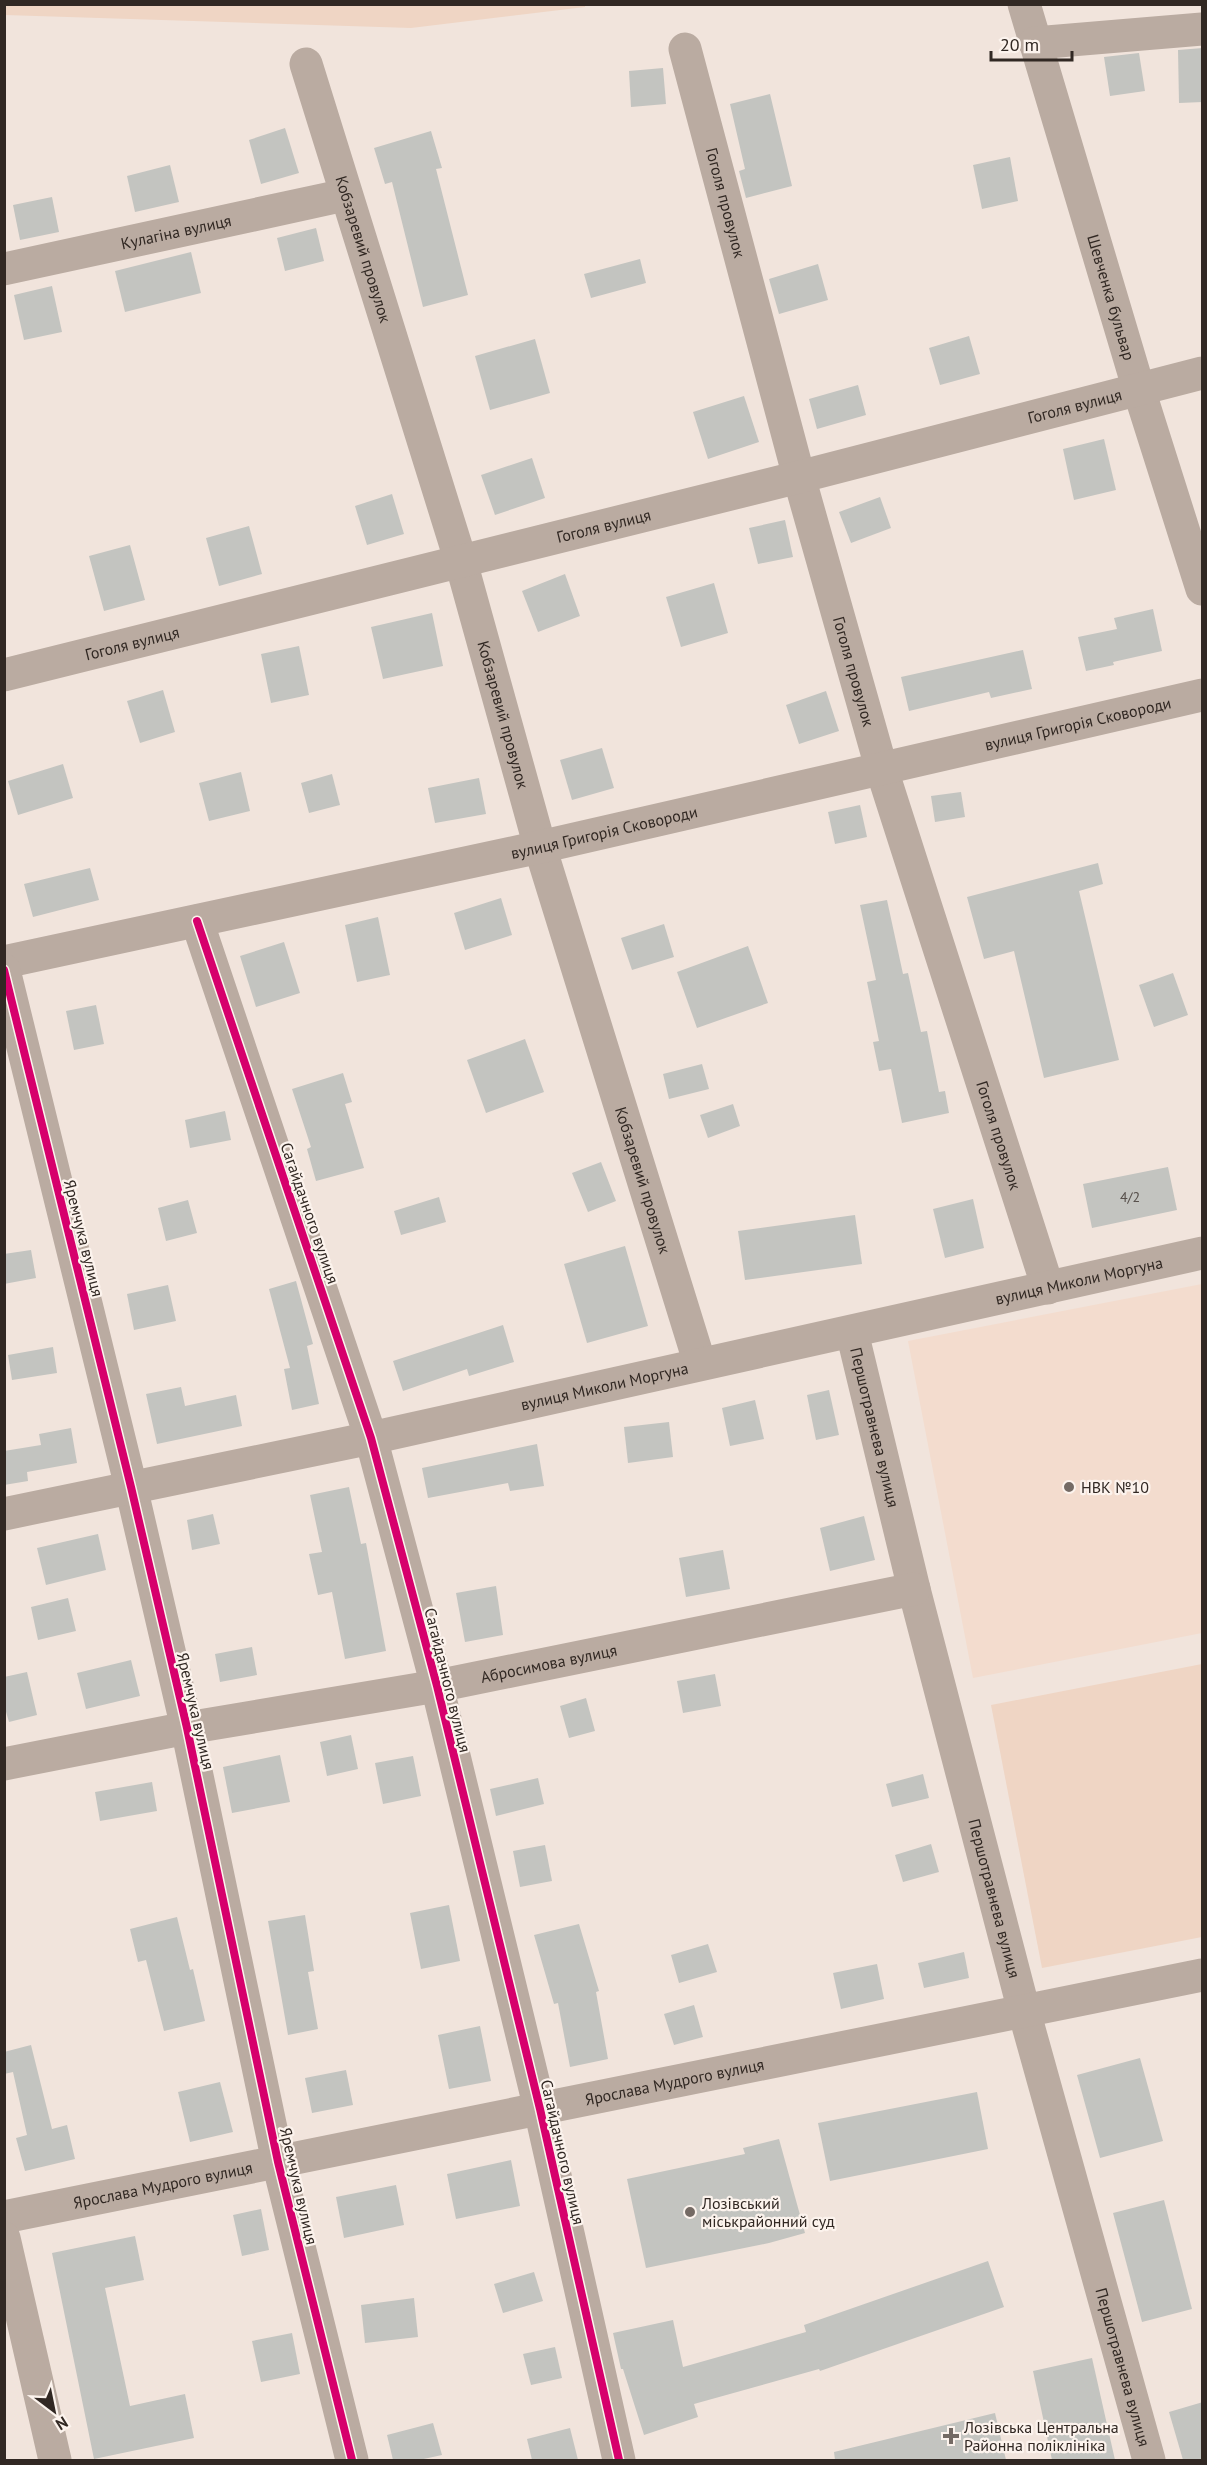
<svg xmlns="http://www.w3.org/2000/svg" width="1207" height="2465" font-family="'PT Sans',sans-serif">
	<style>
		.built { fill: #f3dcce }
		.green { fill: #efd5c4 }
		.building { fill: #c3c4c0 }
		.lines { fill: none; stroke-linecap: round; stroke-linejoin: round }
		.minor { stroke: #baaba1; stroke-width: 33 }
		.cycleway-casing { stroke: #fcf3ed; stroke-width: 11 }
		.cycleway { stroke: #d6006c; stroke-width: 8 }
		.poi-dot { fill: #746a64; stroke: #fcf3ed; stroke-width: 2 }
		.labels { text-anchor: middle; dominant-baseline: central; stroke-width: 4.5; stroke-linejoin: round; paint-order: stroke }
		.number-label { font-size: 14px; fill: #564f4a }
		.street-label { font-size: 16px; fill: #312823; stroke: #fcf3ed }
		.poi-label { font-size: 16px; fill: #312823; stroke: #fcf3ed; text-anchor: start }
	</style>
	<rect width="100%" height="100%" fill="#f1e4dc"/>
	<path class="built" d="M1202,1284v349l-229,45 -65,-337z"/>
	<g class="green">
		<path d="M5,4h580v3l-174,21 -406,-13z"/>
		<path d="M1202,1664v273l-160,31 -51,-263z"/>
	</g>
	<g class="building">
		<path d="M1203,48v54l-24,1 -1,-53z"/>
		<path d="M1139,53l6,38 -35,5 -6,-39z"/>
		<path d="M663,68l3,36 -35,3 -2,-36z"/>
		<path d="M770,94l22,92 -46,12 -7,-27 6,-2 -15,-65z"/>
		<path d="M285,128l14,45 -38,11 -12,-44z"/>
		<path d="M431,131l11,37 -6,1 32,126 -45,12 -31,-125 -7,2 -11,-36z"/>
		<path d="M1010,157l8,44 -36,8 -9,-44z"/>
		<path d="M170,165l9,37 -44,10 -8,-36z"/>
		<path d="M52,197l7,35 -39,8 -7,-35z"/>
		<path d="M316,228l8,33 -39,10 -8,-33z"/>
		<path d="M191,252l10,41 -76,19 -10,-41z"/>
		<path d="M640,259l6,24 -55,15 -7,-24z"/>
		<path d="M818,264l10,36 -49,14 -10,-35z"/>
		<path d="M52,286l10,46 -38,8 -10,-45z"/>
		<path d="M969,336l11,38 -40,11 -11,-37z"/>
		<path d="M535,339l15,54 -60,17 -15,-54z"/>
		<path d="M858,385l8,30 -49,14 -8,-30z"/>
		<path d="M744,396l15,46 -51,17 -15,-47z"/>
		<path d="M1104,439l12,51 -42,10 -11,-51z"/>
		<path d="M532,458l13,40 -50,17 -14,-40z"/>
		<path d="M392,494l12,40 -37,11 -12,-39z"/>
		<path d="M880,497l11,31 -40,15 -12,-31z"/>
		<path d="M785,520l8,37 -35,7 -9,-36z"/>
		<path d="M249,526l13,48 -43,12 -13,-48z"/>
		<path d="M130,545l15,55 -41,11 -15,-55z"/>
		<path d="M565,574l15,42 -42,16 -16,-41z"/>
		<path d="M714,583l14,50 -47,14 -15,-50z"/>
		<path d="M1153,609l9,42 -49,11 1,3 -28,6 -8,-34 39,-8 -3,-11z"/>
		<path d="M432,613l11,53 -60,13 -12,-52z"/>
		<path d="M299,646l10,49 -38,8 -10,-49z"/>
		<path d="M1023,650l9,39 -41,9 -2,-6 -80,19 -8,-34z"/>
		<path d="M163,690l12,42 -35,11 -13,-42z"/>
		<path d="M826,691l13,40 -40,13 -13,-39z"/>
		<path d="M602,748l12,40 -42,12 -12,-40z"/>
		<path d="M63,764l10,34 -55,17 -10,-34z"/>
		<path d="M241,772l9,39 -41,10 -10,-38z"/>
		<path d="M332,774l8,31 -31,8 -8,-30z"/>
		<path d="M479,778l7,36 -51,9 -7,-35z"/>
		<path d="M961,792l4,25 -30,5 -4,-26z"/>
		<path d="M860,805l7,32 -32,7 -7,-32z"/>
		<path d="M1098,863l5,21 -24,7 40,169 -75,18 -30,-127 -30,8 -17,-62z"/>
		<path d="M90,868l9,32 -66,17 -9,-33z"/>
		<path d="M501,898l11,37 -47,15 -11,-37z"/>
		<path d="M887,900l16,74 5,-1 13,59 6,-1 12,61 6,-1 4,22 -47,10 -11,-54 -12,2 -6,-29 6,-1 -12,-59 9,-2 -16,-75z"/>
		<path d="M378,917l12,58 -33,7 -12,-57z"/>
		<path d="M664,924l10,33 -42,13 -11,-32z"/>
		<path d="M284,942l16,51 -44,14 -16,-51z"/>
		<path d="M748,946l20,57 -71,25 -20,-56z"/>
		<path d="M1173,973l15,42 -34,12 -15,-42z"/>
		<path d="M96,1005l8,39 -30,6 -8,-39z"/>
		<path d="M525,1039l19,53 -58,21 -19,-53z"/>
		<path d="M702,1064l7,25 -40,10 -6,-25z"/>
		<path d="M343,1073l9,29 -7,2 19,64 -48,13 -9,-32 4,-2 -19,-58z"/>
		<path d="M733,1104l7,22 -32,12 -8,-23z"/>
		<path d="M225,1111l6,29 -41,8 -5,-28z"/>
		<path d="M601,1162l15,39 -28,11 -16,-39z"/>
		<path d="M1168,1167l9,43 -85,18 -9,-44z"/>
		<path d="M439,1197l7,25 -45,13 -7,-24z"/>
		<path d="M973,1199l11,49 -39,10 -12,-49z"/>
		<path d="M188,1200l9,33 -31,8 -8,-33z"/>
		<path d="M855,1215l7,49 -117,16 -7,-49z"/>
		<path d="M625,1246l23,80 -61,17 -23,-79z"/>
		<path d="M31,1250l5,28 -32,6v-30z"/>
		<path d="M296,1281l17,63 -6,2 12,58 -27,6 -8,-41 6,-1 -21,-79z"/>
		<path d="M168,1285l8,36 -42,9 -7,-36z"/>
		<path d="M503,1325l11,37 -45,14 -2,-7 -64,22 -10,-30z"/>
		<path d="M53,1347l4,26 -45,7 -4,-25z"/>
		<path d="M181,1387l4,19 51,-11 6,31 -85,18 -11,-50z"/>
		<path d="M829,1390l10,45 -23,5 -9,-45z"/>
		<path d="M755,1400l9,39 -34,7 -8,-38z"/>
		<path d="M669,1422l4,35 -45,6 -4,-36z"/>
		<path d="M71,1428l6,35 -50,9 1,9 -24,4v-34l37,-6 -2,-11z"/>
		<path d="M537,1444l7,42 -34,5 -2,-8 -80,15 -6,-30z"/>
		<path d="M349,1487l12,57 5,-1 20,108 -41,8 -13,-67 -14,3 -9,-41 13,-2 -12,-57z"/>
		<path d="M213,1514l7,30 -28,6 -5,-30z"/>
		<path d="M864,1516l11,44 -45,11 -10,-43z"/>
		<path d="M98,1534l8,36 -60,15 -9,-37z"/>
		<path d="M723,1550l7,39 -44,8 -7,-39z"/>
		<path d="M496,1586l7,49 -38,7 -9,-49z"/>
		<path d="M68,1598l8,33 -38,9 -7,-33z"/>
		<path d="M252,1647l5,28 -37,7 -5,-28z"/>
		<path d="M131,1660l9,36 -54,13 -9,-36z"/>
		<path d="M27,1672l10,43 -28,7 -5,-17v-28z"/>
		<path d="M715,1674l6,32 -38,7 -6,-32z"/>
		<path d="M586,1698l9,33 -26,7 -9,-32z"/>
		<path d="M351,1735l7,34 -31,7 -7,-34z"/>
		<path d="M280,1755l10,47 -58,11 -9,-46z"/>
		<path d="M413,1756l8,40 -38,8 -8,-41z"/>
		<path d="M923,1774l6,24 -37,9 -6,-23z"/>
		<path d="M538,1778l6,26 -48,12 -6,-27z"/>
		<path d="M152,1782l5,29 -57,10 -5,-29z"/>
		<path d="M931,1844l8,28 -36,10 -8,-27z"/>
		<path d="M545,1845l7,36 -32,6 -7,-36z"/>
		<path d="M449,1905l11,56 -39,8 -11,-56z"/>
		<path d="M305,1915l9,56 -6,1 10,57 -30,6 -20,-114z"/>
		<path d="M177,1917l13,53 3,-1 12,52 -41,10 -18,-71 -8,2 -8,-33z"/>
		<path d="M579,1924l20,67 -3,1 12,67 -38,8 -12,-64 -4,1 -20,-69z"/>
		<path d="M708,1944l9,28 -38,11 -8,-28z"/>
		<path d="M964,1952l5,26 -45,10 -6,-25z"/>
		<path d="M877,1964l7,35 -43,10 -8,-36z"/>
		<path d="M694,2005l9,32 -29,8 -10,-31z"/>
		<path d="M480,2026l11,55 -42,8 -11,-54z"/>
		<path d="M31,2045l21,84 15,-4 8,34 -50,12 -9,-33 11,-3 -14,-63 -9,2v-22z"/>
		<path d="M1140,2058l23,83 -63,17 -23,-83z"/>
		<path d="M346,2070l7,35 -41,8 -7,-35z"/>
		<path d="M220,2082l13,50 -43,10 -12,-50z"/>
		<path d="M977,2092l11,57 -158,32 -12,-58z"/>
		<path d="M779,2139l26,94 -36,10 -123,25 -19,-89 118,-25 -2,-6z"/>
		<path d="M511,2160l9,46 -64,13 -9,-45z"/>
		<path d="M396,2185l8,40 -60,13 -8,-41z"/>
		<path d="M1164,2200l28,109 -50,13 -29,-109z"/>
		<path d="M261,2209l8,41 -27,6 -9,-41z"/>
		<path d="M135,2236l9,44 -39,8 25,118 55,-12 9,44 -100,21 -42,-206z"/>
		<path d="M988,2261l16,46 -184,64 -1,-2 -125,35 4,13 -54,18 -21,-66h-2l-8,-36 60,-13 10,47 123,-35 -2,-7z"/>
		<path d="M534,2272l9,29 -40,12 -9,-29z"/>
		<path d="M414,2298l4,39 -53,6 -4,-38z"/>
		<path d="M292,2333l8,41 -39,8 -9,-41z"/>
		<path d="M555,2347l7,31 -31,7 -8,-31z"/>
		<path d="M1092,2358l23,102h-63l-19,-89z"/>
		<path d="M1203,2402v58h-20l-14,-48z"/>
		<path d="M995,2413l11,47h-171l-1,-8z"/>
		<path d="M433,2423l9,32 -23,5h-26l-6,-25z"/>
		<path d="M570,2428l8,32h-46l-5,-21z"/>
	</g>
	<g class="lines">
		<g class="minor">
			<path id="s1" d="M1024,4l115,386 63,199"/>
			<path d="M1035,43l167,-14"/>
			<path id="s2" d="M685,49l114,428 82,290 167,521"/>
			<path id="s3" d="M306,64l155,498 79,285 160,517"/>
			<path id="s4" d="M4,269l341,-74"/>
			<path id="s5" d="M4,675l795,-198 403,-104"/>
			<path d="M197,921l174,517 66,248 103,423 79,351"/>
			<path id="s6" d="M4,962l536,-115 662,-152"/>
			<path d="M4,970l127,517 56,241 91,434 74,298"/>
			<path id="s7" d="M852,1332l62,257 110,422 125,449"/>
			<path id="s8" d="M4,1514l367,-76 831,-185"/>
			<path id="s9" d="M4,1764l183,-36 250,-42 477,-97"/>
			<path id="s10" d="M4,2217l1198,-242"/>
			<path d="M4,2238l51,222"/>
		</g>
		<g class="cycleway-casing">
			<g id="cycleway">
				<path d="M197,921l174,517 66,248 103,423 79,351"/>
				<path d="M4,970l127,517 56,241 91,434 74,298"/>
			</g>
		</g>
		<use href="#cycleway" class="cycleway"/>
	</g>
	<g class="poi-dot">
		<circle cx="1069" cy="1487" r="6"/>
		<circle cx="690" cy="2212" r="6"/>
		<path d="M948 2427h6v6h6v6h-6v6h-6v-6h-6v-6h6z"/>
	</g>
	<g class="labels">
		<g class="number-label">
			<text x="1130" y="1197">4/2</text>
		</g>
		<g class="street-label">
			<text stroke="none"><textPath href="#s2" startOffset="159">Гоголя провулок</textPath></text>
			<text stroke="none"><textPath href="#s4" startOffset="176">Кулагіна вулиця</textPath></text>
			<text stroke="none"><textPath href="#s3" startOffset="194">Кобзаревий провулок</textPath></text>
			<text stroke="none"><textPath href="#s1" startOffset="306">Шевченка бульвар</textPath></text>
			<text stroke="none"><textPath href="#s5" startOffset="1104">Гоголя вулиця</textPath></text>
			<text stroke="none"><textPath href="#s5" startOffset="618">Гоголя вулиця</textPath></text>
			<text stroke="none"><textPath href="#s5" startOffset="132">Гоголя вулиця</textPath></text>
			<text stroke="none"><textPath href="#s2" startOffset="645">Гоголя провулок</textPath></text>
			<text stroke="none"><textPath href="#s3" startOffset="680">Кобзаревий провулок</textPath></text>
			<text stroke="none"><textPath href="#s6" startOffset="1100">вулиця Григорія Сковороди</textPath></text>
			<text stroke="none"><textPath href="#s6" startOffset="614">вулиця Григорія Сковороди</textPath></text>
			<text stroke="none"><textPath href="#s2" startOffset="1131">Гоголя провулок</textPath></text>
			<text stroke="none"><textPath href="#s3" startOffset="1166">Кобзаревий провулок</textPath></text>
			<text transform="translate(310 1213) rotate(71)">Сагайдачного вулиця</text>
			<text transform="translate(84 1238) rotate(76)">Яремчука вулиця</text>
			<text stroke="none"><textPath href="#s8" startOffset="1100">вулиця Миколи Моргуна</textPath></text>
			<text stroke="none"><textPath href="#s8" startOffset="614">вулиця Миколи Моргуна</textPath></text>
			<text stroke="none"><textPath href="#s7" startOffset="98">Першотравнева вулиця</textPath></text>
			<text stroke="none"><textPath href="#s9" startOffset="554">Абросимова вулиця</textPath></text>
			<text transform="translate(448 1680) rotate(76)">Сагайдачного вулиця</text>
			<text transform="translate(196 1711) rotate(77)">Яремчука вулиця</text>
			<text stroke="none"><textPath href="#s7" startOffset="584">Першотравнева вулиця</textPath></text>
			<text stroke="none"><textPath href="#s10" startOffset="684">Ярослава Мудрого вулиця</textPath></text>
			<text transform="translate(563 2152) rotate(77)">Сагайдачного вулиця</text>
			<text stroke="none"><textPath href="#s10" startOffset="162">Ярослава Мудрого вулиця</textPath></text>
			<text transform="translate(299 2186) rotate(77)">Яремчука вулиця</text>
			<text stroke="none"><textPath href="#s7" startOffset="1070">Першотравнева вулиця</textPath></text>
		</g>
		<g class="poi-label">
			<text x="1081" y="1487">НВК №10</text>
			<text x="702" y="2203">Лозівський<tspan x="702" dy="18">міськрайонний суд</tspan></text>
			<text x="964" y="2427">Лозівська Центральна<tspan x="964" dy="18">Районна поліклініка</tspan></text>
		</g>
	</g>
	<rect width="1207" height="2465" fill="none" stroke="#312823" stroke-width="12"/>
	<g transform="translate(54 2411) rotate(148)" stroke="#fcf3ed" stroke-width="4.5" paint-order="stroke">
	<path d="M0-4.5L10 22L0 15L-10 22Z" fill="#312823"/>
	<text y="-9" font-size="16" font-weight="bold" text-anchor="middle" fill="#312823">N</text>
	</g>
	<path d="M991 51v9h81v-9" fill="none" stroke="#312823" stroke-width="3"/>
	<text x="1000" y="51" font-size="18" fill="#312823" stroke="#fcf3ed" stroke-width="4.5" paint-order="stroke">20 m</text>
</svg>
